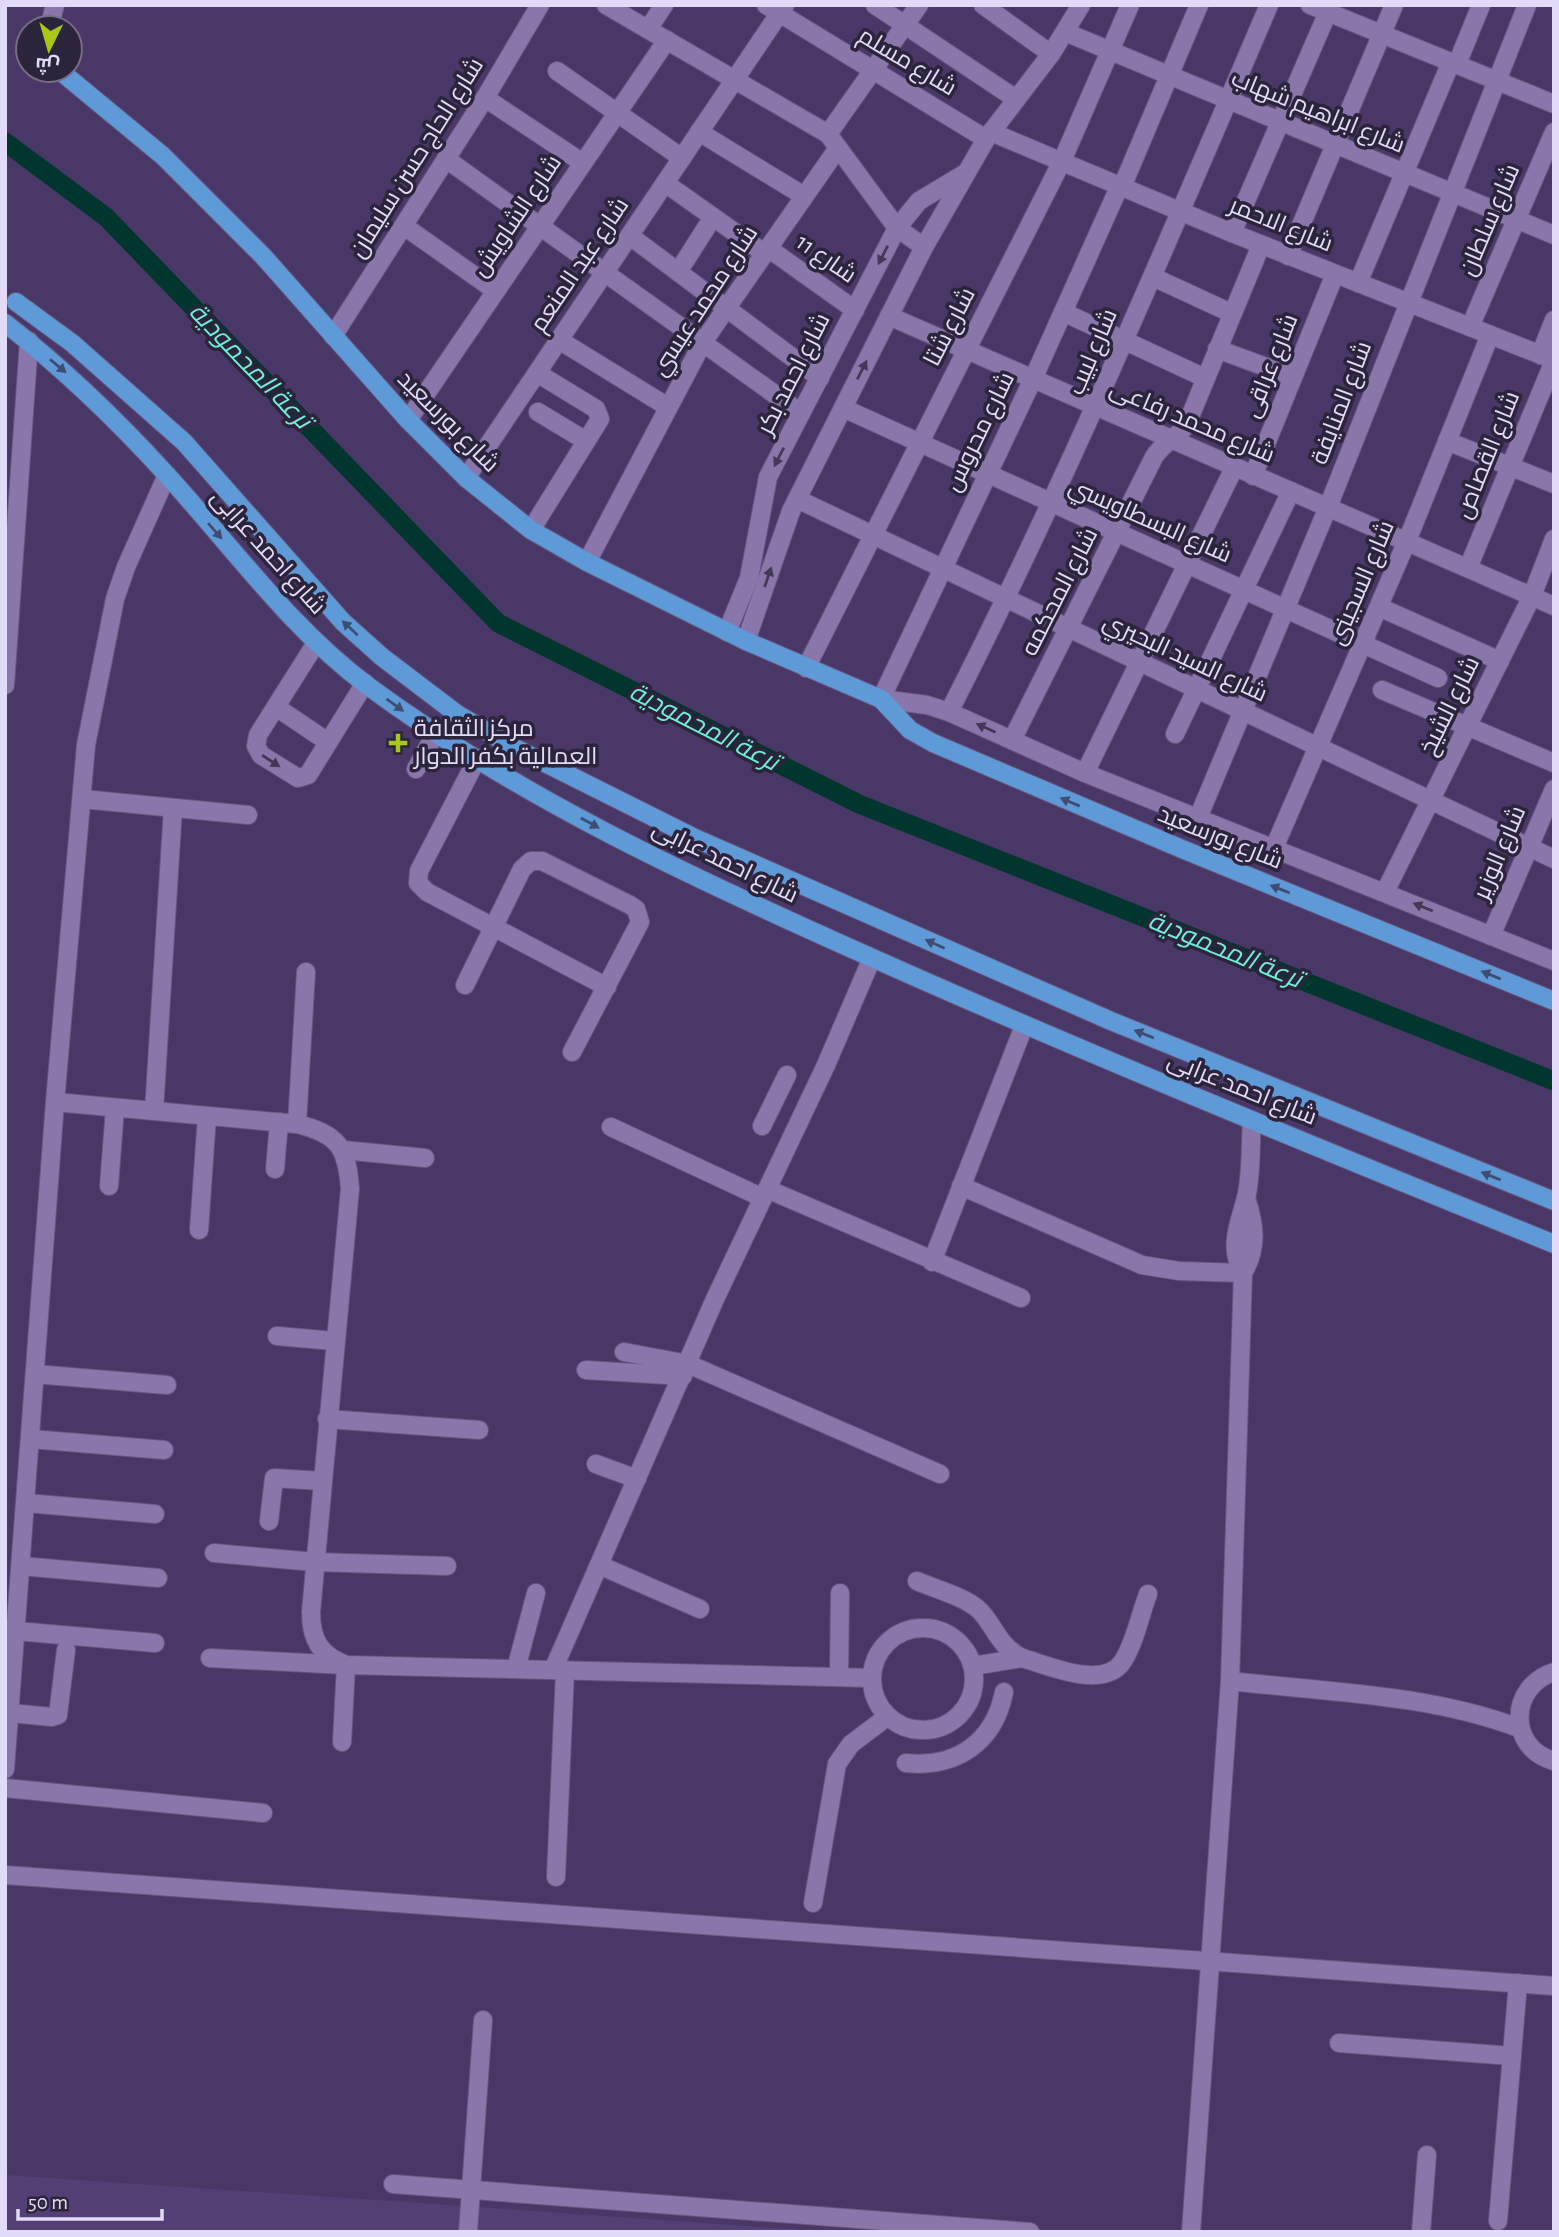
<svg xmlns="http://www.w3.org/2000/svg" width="1559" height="2237" font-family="'Alegreya Sans',Cairo,sans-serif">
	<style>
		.built { fill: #533f75 }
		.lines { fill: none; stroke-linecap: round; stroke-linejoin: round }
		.canal { stroke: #00362e; stroke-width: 19 }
		.minor-casing { stroke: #66567f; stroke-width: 20 }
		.major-casing { stroke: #66567f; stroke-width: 20 }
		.minor { stroke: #8977ac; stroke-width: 18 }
		.major { stroke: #5f9ad8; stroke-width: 18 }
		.oneway { fill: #433956 }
		.oneway2 { fill: #3e4d71 }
		.poi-dot { fill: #aac716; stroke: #2c243a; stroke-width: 2.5 }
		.labels { text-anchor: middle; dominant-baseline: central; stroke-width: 7; stroke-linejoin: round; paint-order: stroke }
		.street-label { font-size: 24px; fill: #e3daf7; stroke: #2c243a }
		.poi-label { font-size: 24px; fill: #e3daf7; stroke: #2c243a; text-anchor: start }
		.water-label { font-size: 26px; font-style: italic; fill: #6df0d8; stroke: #2c243a }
	</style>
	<rect width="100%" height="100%" fill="#493867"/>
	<path class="built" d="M5,2175l386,26 439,31h-825z"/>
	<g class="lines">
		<path class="canal" d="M5,142l101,75 392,406 361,181 695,277"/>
		<g class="minor-casing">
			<g id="minor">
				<path d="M606,5l222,129 69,94 27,19"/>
				<path d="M766,5l220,134"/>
				<path d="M875,5l141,94"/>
				<path d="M983,5l68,49"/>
				<path d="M1310,5l244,99"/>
				<path d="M49,28l6,-23"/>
				<path d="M648,29l16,-24"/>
				<path d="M1065,32l489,203"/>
				<path d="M1457,64l24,-59"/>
				<path d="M557,71l125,87"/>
				<path d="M485,98l98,65"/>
				<path d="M699,132l105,64"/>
				<path d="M991,132l241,101 322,127"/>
				<path d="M828,134l91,-129"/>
				<path d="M446,159l355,254"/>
				<path d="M665,183l99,70"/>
				<path d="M1120,185l-87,194 -152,320 46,6 22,7 136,61 469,188"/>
				<path d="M1122,187l77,-182"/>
				<path d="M404,226l92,65"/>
				<path d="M1232,233l96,-221"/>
				<path d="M630,236l190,142"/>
				<path d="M768,248l87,62"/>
				<path d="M1288,256l106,-251"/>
				<path d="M678,272l35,-55"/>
				<path d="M1153,277l78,36"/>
				<path d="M1358,283l93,-221"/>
				<path d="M1063,312l142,66"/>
				<path d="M889,316l665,290"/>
				<path d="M1470,327l84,-195"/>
				<path d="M333,336l152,-238 55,-93"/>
				<path d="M559,340l109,67"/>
				<path d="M1217,349l76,28"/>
				<path d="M1540,355l14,-35"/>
				<path d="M843,408l595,270"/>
				<path d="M538,412l48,29"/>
				<path d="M408,420l259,-380"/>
				<path d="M1447,441l107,43"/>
				<path d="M1253,476l82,-202"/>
				<path d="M466,478l319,-473"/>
				<path d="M797,499l757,360"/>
				<path d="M531,530l69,-111 -4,-10 -59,-36"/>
				<path d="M587,562l116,-220 135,-194"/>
				<path d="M1468,568l86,-207"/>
				<path d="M1379,607l121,54"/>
				<path d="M727,632l22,-54 19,-101 129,-249 22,-27 45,-27"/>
				<path d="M746,641l45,-130 133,-264 62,-108 65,-85 30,-49"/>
				<path d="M316,643l-58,92 -2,11 5,9 37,23 10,-3 57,-92"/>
				<path d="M806,668l256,-507 68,-156"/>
				<path d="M5,685l24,-344"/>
				<path d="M1382,690l172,73"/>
				<path d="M276,707l52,35"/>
				<path d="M949,712c118,-231 218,-469 320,-707"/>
				<path d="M1175,734l116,-243"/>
				<path d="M1012,740l142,-283c10,-16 23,-18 33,-33l74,-179"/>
				<path d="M477,759l-58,112 -1,12 9,9 180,95"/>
				<path d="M416,769l19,-35"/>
				<path d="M1085,773l149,-305"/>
				<path d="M82,799l166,16"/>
				<path d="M1198,818l130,-311 199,-502"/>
				<path d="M1274,848l133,-307 83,-206"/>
				<path d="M1385,892l147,-296 22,-57"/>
				<path d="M1491,936l63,-147"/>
				<path d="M465,985l57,-116 9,-8h11l88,44 6,4 4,13 -68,130"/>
				<path d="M55,1102l242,22c41,10 50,23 53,65l-39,423c0,28 9,43 35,53l525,13"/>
				<path d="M154,1111l19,-303"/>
				<path d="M297,1124l9,-152"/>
				<path d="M762,1126l25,-51"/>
				<path d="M611,1127l152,71"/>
				<path d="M343,1150l82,8"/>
				<path d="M275,1169l4,-47"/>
				<path d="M109,1186l6,-78"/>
				<path d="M961,1186l181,79 37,6 64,2"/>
				<path d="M767,1189l254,109"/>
				<path d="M199,1230l8,-114"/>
				<path d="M932,1262l92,-236"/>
				<path d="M1243,1273c15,-25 12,-48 3,-75"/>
				<path d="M277,1336l57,5"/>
				<path d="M624,1352l64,12 252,110"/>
				<path d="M586,1370l97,6"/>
				<path d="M35,1374l132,11"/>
				<path d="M327,1419l152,11"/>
				<path d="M31,1439l133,11"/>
				<path d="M596,1464l41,15"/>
				<path d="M26,1503l129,11"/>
				<path d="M269,1521l5,-43 48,3"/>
				<path d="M214,1553l100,9 133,4"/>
				<path d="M599,1565l101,44"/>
				<path d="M21,1566l137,12"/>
				<path d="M917,1581c18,8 46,15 61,28 18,17 18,35 44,49 26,7 82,33 101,3 12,-19 17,-46 25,-67"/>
				<circle cx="923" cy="1679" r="51"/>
				<path d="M16,1631l139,12"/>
				<path d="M210,1658l136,7 -4,77"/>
				<path d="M973,1666l49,-8"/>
				<path d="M516,1669l20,-76"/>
				<path d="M553,1670l162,-371 111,-234 46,-107"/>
				<path d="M1554,1672c-45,14 -47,76 0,89"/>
				<path d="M839,1677l1,-84"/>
				<path d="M1230,1681c97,11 198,13 289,47"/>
				<path d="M10,1713l42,4 6,-2 8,-65"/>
				<path d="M906,1763c50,5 88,-20 98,-71"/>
				<path d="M5,1769l50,-667 31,-357 29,-146 11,-32 41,-92"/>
				<path d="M5,1788l258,25"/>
				<path d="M5,1875l1549,111"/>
				<path d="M556,1877l9,-206"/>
				<path d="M813,1903l24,-139 14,-20 36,-27"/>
				<path d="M1339,2043l173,13"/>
				<path d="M393,2184l637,48"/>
				<path d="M1498,2221l20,-238"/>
				<path d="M468,2232l15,-212"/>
				<path d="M1191,2232l39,-551 13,-408c-15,-27 -4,-48 3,-75 6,-24 4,-53 6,-78"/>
				<path d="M1421,2232l6,-77"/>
			</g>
		</g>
		<g class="major-casing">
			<g id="major">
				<path d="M59,70l104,86 100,100 145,164 58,58 65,52 56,32 159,79 135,58 29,31 23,13 249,106 372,152"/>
				<path d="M16,302l56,41 112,99 159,180 39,35 75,57 58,34 182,91 414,182 443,180"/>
				<path d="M5,323c59,46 111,96 161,151 66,72 123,153 202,212 153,113 327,193 500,270 226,101 456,194 686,288"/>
			</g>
		</g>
		<use href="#minor" class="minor"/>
		<use href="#major" class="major"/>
	</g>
	<defs><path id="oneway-solid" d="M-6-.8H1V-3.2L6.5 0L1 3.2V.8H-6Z" transform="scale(1.75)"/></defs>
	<g class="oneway">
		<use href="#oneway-solid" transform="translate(883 255) rotate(117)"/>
		<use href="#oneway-solid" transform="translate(862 370) rotate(-63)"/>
		<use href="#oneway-solid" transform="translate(779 457) rotate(117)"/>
		<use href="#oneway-solid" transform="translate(768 577) rotate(-71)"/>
		<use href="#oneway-solid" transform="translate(986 728) rotate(-156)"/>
		<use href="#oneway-solid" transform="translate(271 761) rotate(33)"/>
		<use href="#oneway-solid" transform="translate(1423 907) rotate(-158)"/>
	</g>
	<g class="oneway2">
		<use href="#oneway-solid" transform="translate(58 366) rotate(40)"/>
		<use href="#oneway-solid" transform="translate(215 531) rotate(49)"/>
		<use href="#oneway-solid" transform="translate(350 628) rotate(-137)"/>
		<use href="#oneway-solid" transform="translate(395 705) rotate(36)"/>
		<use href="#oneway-solid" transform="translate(1070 802) rotate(-157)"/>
		<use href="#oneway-solid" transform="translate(590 823) rotate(29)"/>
		<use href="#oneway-solid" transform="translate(1280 889) rotate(-158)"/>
		<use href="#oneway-solid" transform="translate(935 944) rotate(-156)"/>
		<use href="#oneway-solid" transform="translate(1491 975) rotate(-158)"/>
		<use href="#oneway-solid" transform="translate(1144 1034) rotate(-158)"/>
		<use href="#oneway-solid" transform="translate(1491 1176) rotate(-158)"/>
	</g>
	<path class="poi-dot" d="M394.5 732.5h7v7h7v7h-7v7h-7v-7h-7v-7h7z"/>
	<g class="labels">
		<g class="street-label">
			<text transform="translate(907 62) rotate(31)">شارع مسلم</text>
			<text transform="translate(1318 112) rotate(22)">شارع ابراهيم شهاب</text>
			<text transform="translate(417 158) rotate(-58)">شارع الحاج حسن سليمان</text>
			<text transform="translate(517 216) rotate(-56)">شارع الشاويش</text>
			<text transform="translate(1490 220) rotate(-67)">شارع سلطان</text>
			<text transform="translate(1281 225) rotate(22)">شارع الاحمر</text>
			<text transform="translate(826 259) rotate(35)">شارع 11</text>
			<text transform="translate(580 265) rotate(-56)">شارع عبد المنعم</text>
			<text transform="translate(705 301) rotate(-57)">شارع محمد عيسي</text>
			<text transform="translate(950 327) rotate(-63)">شارع شتا</text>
			<text transform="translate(1093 352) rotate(-67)">شارع لبيب</text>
			<text transform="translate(1271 366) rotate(-68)">شارع عراقى</text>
			<text transform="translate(794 374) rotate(-63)">شارع احمد بكر</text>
			<text transform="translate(1342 403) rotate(-69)">شارع المنايفة</text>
			<text transform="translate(448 422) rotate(45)">شارع بورسعيد</text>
			<text transform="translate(1192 422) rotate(23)">شارع محمد رفاعى</text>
			<text transform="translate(980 432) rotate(-64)">شارع محروس</text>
			<text transform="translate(1488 455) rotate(-68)">شارع القصاص</text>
			<text transform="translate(1150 521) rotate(24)">شارع البسطاويسي</text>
			<text transform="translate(268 552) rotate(48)">شارع احمد عرابى</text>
			<text transform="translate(1362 583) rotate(-67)">شارع السجينى</text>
			<text transform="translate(1060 592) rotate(-63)">شارع المحكمه</text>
			<text transform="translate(1185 658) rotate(25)">شارع السيد البحيري</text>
			<text transform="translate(1450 706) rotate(-64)">شارع الشيخ</text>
			<text transform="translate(1220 838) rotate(22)">شارع بورسعيد</text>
			<text transform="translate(1500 853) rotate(-67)">شارع الوزير</text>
			<text transform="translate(725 862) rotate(26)">شارع احمد عرابى</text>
			<text transform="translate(1242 1089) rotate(22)">شارع احمد عرابى</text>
		</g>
		<g class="poi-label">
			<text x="414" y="729">مركز الثقافة<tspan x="414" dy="28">العمالية بكفر الدوار</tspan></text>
		</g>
		<g class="water-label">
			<text transform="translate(250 366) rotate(46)">ترعة المحمودية</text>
			<text transform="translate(704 727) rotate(27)">ترعة المحمودية</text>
			<text transform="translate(1225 950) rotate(22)">ترعة المحمودية</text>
		</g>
	</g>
	<rect width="1559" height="2237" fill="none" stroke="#e3daf7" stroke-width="14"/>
	<g transform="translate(49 49) rotate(185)"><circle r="33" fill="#2c243a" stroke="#756d86" stroke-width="2"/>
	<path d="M0-5L12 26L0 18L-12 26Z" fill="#aac716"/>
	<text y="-10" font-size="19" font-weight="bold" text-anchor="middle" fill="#e3daf7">ش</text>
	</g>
	<path d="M18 2209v10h144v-10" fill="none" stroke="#e3daf7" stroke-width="3.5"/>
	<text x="28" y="2209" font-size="21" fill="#e3daf7" stroke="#2c243a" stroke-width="5" paint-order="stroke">50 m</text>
</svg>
